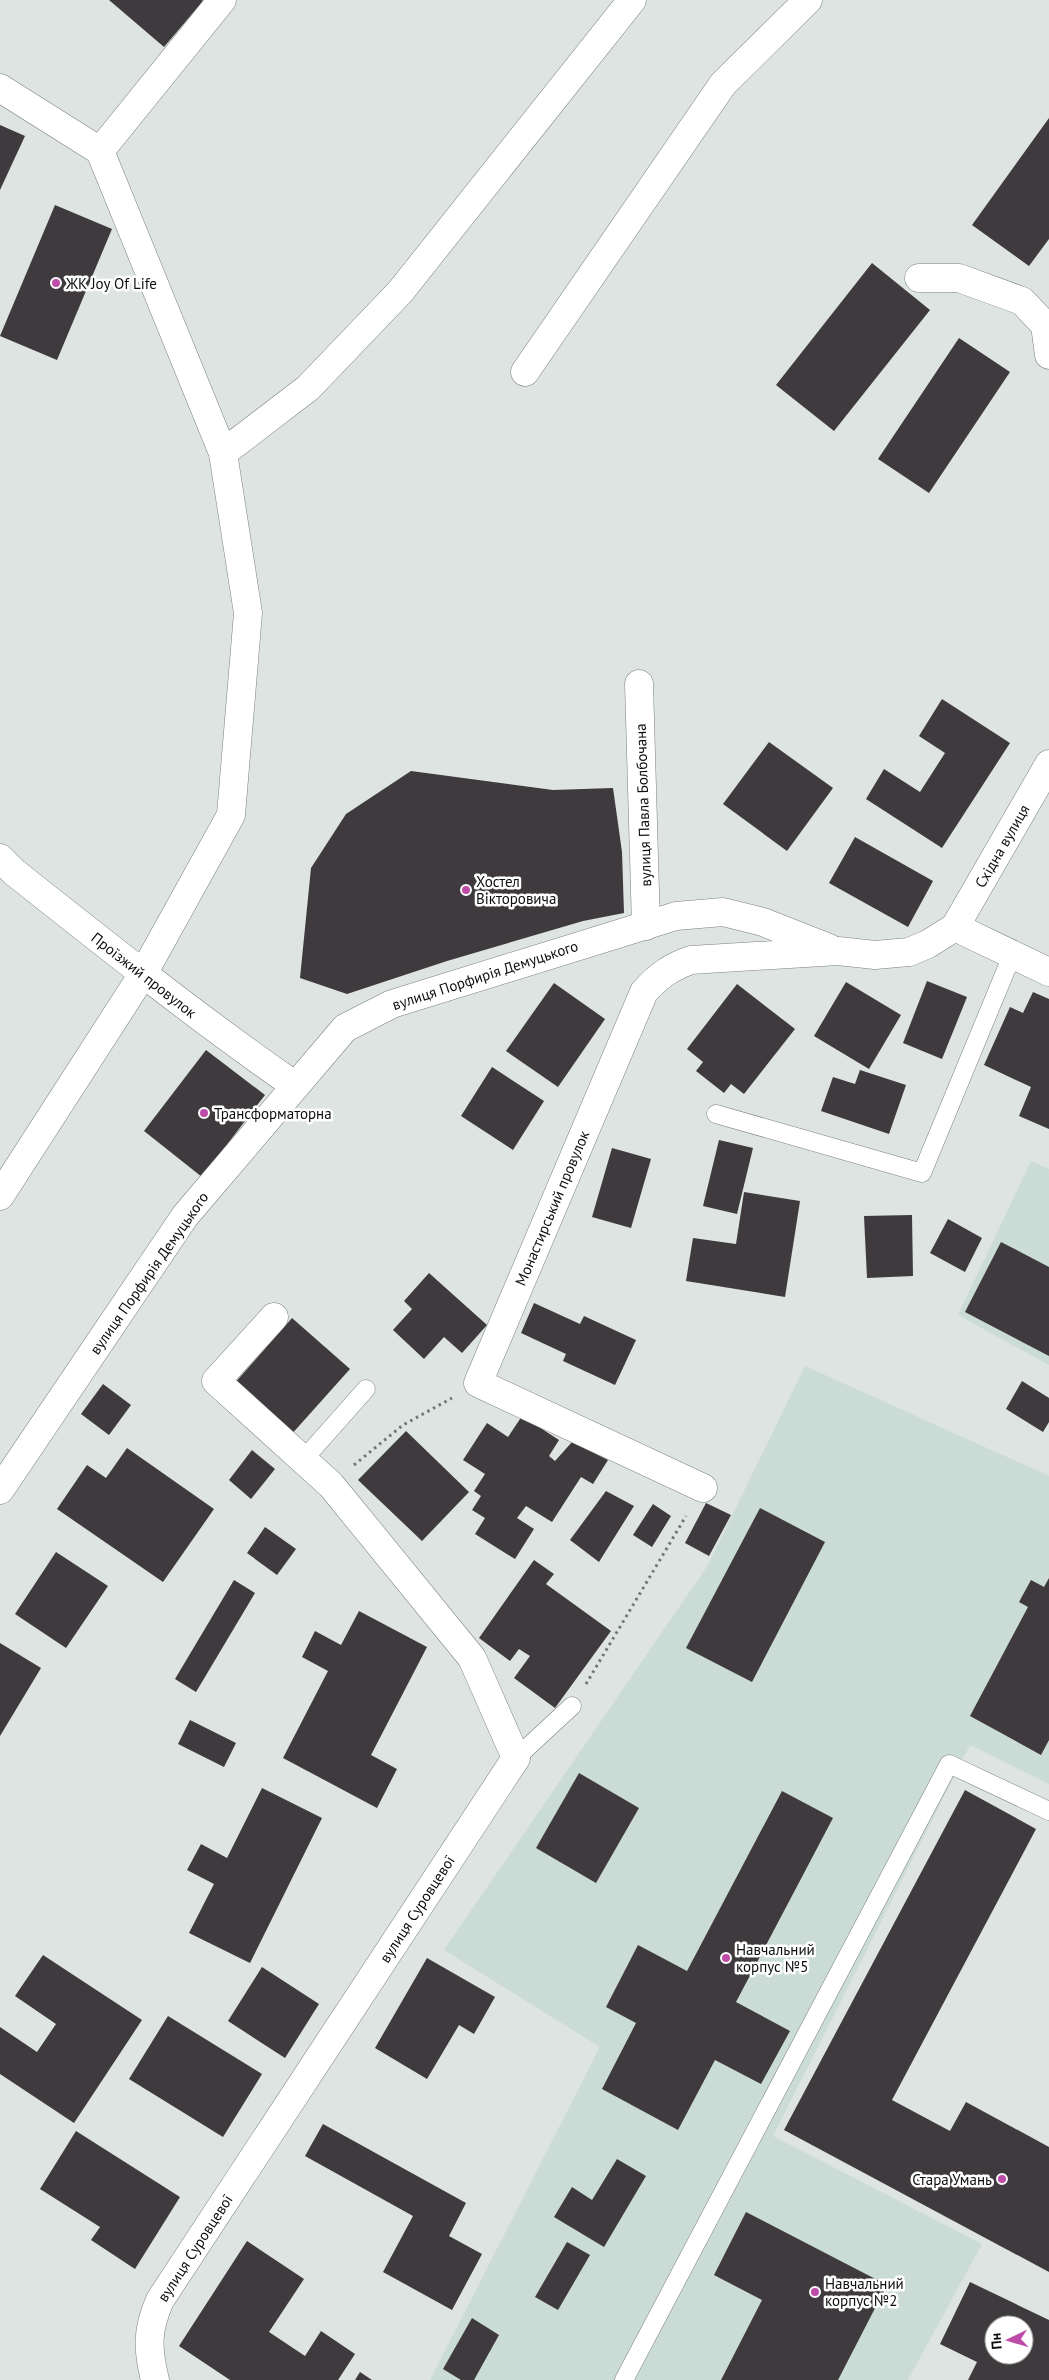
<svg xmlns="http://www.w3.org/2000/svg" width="1049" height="2380" font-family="'PT Sans',sans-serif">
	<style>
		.built { fill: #cbdbd5 }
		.building { fill: #3e3a3d; fill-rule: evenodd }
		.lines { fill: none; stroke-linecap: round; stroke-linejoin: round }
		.lane-casing { stroke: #7b817f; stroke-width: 19 }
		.street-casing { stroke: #7b817f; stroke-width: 29 }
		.path { stroke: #717674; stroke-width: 3; stroke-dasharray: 2.5 4; stroke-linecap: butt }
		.lane { stroke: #fff; stroke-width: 18 }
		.street { stroke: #fff; stroke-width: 28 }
		.poi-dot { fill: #bd4ca8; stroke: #fff; stroke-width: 2 }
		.labels { text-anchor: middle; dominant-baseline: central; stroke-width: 5; stroke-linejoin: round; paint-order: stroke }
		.poi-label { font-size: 15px; fill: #0c0f0e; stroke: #fff; text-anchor: start }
		.street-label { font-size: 15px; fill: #0c0f0e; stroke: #fff }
	</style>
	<rect width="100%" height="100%" fill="#dde4e1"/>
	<g class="built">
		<path d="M1031,1161l18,8v196l-91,-50z"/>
		<path d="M805,1366l244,110v308l-79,-39 -197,391 209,108 -74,136h-478l170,-333 -156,-97 264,-385z"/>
	</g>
	<g class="building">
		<path d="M109,0h93l1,1 -39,46z"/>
		<path d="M1049,118v121l-20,27 -57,-41z"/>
		<path d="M0,125l25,11 -25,54z"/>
		<path d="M55,205l57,24 -55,131 -57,-24z"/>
		<path d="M872,263l58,47 -96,121 -58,-46z"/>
		<path d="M959,338l51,34 -81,121 -51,-34z"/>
		<path d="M942,699l68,44 -68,105 -76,-49 18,-30 36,23 25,-39 -26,-17z"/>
		<path d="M769,742l64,46 -46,63 -64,-47z"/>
		<path d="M411,771l142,19 60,-2 9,64 2,61 -41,8 -136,40 -100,33 -47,-16 11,-110 35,-54z"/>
		<path d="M855,837l78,44 -25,46 -79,-44z"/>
		<path d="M927,981l40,16 -25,62 -39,-16z"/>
		<path d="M846,982l55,33 -32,54 -55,-33z"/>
		<path d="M554,983l51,36 -47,68 -52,-36z"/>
		<path d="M737,984l58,45 -51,65 -13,-10 -7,9 -28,-22 7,-9 -16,-13z"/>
		<path d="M1033,992l16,7v130l-30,-13 12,-29 -47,-22 26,-58 13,6z"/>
		<path d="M206,1050l59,45 -63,82 -58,-46z"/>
		<path d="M492,1067l52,34 -31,49 -52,-34z"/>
		<path d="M860,1070l46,15 -17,49 -68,-23 12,-34 22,7z"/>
		<path d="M719,1140l34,8 -16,66 -34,-8z"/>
		<path d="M612,1148l39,11 -20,69 -39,-11z"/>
		<path d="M744,1192l56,9 -15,96 -99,-16 7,-43 43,6z"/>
		<path d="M912,1215l1,61 -46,2 -3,-62z"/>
		<path d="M948,1219l34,19 -17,34 -35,-19z"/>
		<path d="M1001,1242l48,25v89l-84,-44z"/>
		<path d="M429,1273l58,52 -25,28 -18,-16 -20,22 -31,-29 19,-21 -8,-8z"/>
		<path d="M534,1303l46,21 4,-8 52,24 -21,45 -52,-24 3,-7 -45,-21z"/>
		<path d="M292,1318l58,51 -60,67 -57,-51z"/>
		<path d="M1022,1381l27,17v24l-6,10 -37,-23z"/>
		<path d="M103,1384l28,21 -22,30 -28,-21z"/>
		<path d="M522,1416l37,24 -10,16 6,5 17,-19 36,18 -15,24 -12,-7 -29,45 -26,-16 -9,12 17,11 -19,30 -40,-25 10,-16 -13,-8 9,-14 -7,-5 11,-17 -22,-14 24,-37 21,14z"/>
		<path d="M406,1431l63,61 -47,49 -64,-61z"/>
		<path d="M127,1448l87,61 -51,73 -106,-73 30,-44 19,13z"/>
		<path d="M252,1450l23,19 -24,30 -22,-19z"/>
		<path d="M606,1491l28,15 -35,56 -29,-22z"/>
		<path d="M706,1503l25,12 -22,41 -24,-13z"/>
		<path d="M653,1504l18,12 -19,31 -19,-12z"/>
		<path d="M760,1508l65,34 -73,140 -66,-34z"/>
		<path d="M265,1527l31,22 -19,26 -30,-22z"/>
		<path d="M56,1552l52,34 -42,62 -51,-34z"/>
		<path d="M534,1560l20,14 -8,10 65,47 -56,77 -41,-30 16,-22 -11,-7 -9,12 -31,-23z"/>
		<path d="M1049,1578v162l-8,15 -71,-39 58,-109 -9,-5 12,-22 13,7z"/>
		<path d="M234,1580l21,13 -59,99 -21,-13z"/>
		<path d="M359,1611l68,36 -56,108 26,14 -20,39 -94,-50 45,-87 -26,-14 13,-26 26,14z"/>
		<path d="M0,1643l41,25 -41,68z"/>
		<path d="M190,1720l46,23 -12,24 -46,-23z"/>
		<path d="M579,1773l60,35 -43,75 -60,-35z"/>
		<path d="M262,1788l60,30 -72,145 -61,-30 25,-49 -27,-14 14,-26 26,14z"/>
		<path d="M965,1790l71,39 -144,271 58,31 16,-29 83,45v125l-265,-142z"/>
		<path d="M782,1791l51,27 -97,184 54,29 -29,53 -46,-24 -37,70 -76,-41 34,-66 -30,-16 32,-62 49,26z"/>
		<path d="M43,1955l99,65 -68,103 -74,-49v-47l37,25 19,-28 -41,-28z"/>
		<path d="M427,1958l68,39 -21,37 -15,-9 -32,54 -52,-31z"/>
		<path d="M262,1967l57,37 -34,54 -57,-37z"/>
		<path d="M168,2016l94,58 -39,63 -94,-58z"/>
		<path d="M323,2124l143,79 -17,33 33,18 -30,56 -69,-38 30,-56 -108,-60z"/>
		<path d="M76,2131l104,66 -45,72 -44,-29 9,-13 -60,-38z"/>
		<path d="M617,2159l29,17 -42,71 -50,-30 18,-30 20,13z"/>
		<path d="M746,2212l141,73 -49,95h-117l41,-80 -48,-25z"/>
		<path d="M247,2241l57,38 -35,53 36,24 16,-25 34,23 -17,26h-108l-51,-34z"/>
		<path d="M567,2242l23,13 -32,55 -23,-13z"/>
		<path d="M970,2282l79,38v60h-81l9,-18 -37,-18zM994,2325h30v30h-30z"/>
		<path d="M472,2318l27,17 -25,45h-13l-18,-11z"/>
		<path d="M360,2372l12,8h-17z"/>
	</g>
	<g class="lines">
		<g class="lane-casing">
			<g id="lane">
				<path d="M716,1114l206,59 91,-220"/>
				<path d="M304,1459l62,-70"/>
				<path d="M516,1758l56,-52"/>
				<path d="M624,2380l325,-616 100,47"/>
			</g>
		</g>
		<g class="street-casing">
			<g id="street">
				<path d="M0,88l100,63"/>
				<path d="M100,151l122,-151"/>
				<path d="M919,278h40l63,23 23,24 4,30"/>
				<path d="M525,372l198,-288 85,-84"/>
				<path d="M223,453l85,-65 92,-96 232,-292"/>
				<path d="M639,684l7,242"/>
				<path d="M0,858l14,14c92,73 184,146 280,213"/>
				<path d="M955,927l94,-163"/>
				<path d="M0,1196l143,-222 88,-159 17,-202 -25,-160 -123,-302"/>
				<path d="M703,1488l-225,-105 166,-391c14,-16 27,-25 47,-32l147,-9 37,4 34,-3 19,-8 27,-17 94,45"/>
				<path d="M0,1490l185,-274 160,-188 47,-24 284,-88 47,-4 40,10 66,26"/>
				<path d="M155,2380c-8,-33 -8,-50 5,-80l356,-542 -44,-100 -141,-173 -115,-104 58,-64"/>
			</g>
		</g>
		<g class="path">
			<path d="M354,1465l49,-40 49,-27"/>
			<path d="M586,1684l100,-168"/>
		</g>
		<use href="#lane" class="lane"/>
		<use href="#street" class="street"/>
	</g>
	<g class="poi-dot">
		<circle cx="56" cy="283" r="5"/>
		<circle cx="466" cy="890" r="5"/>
		<circle cx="204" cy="1113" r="5"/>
		<circle cx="726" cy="1958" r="5"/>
		<circle cx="1002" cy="2179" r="5"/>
		<circle cx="815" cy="2292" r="5"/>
	</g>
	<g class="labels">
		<g class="poi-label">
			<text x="66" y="283">ЖК Joy Of Life</text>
			<text x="476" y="881">Хостел<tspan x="476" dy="17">Вікторовича</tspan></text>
			<text x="214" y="1113">Трансформаторна</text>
			<text x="736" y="1949">Навчальний<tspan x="736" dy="17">корпус №5</tspan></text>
			<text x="992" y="2179" text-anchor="end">Стара Умань</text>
			<text x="825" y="2283">Навчальний<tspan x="825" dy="17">корпус №2</tspan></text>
		</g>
		<g class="street-label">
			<text transform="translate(643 805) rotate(-92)">вулиця Павла Болбочана</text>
			<text transform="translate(1002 846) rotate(-60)">Східна вулиця</text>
			<text transform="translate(144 975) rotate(38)">Проїзжий провулок</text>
			<text transform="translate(485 975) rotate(-18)">вулиця Порфирія Демуцького</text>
			<text transform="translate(552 1208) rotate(-67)">Монастирський провулок</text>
			<text transform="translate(149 1273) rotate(-55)">вулиця Порфирія Демуцького</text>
			<text transform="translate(417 1909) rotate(-57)">вулиця Суровцевої</text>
			<text transform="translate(195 2248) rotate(-57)">вулиця Суровцевої</text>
		</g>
	</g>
	<g transform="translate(1009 2340) rotate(265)"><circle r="24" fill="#ffffff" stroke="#9e9f9f"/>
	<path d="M0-4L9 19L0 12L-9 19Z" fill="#bd4ca8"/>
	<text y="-8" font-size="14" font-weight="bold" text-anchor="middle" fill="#0c0f0e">Пн</text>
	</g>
</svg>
